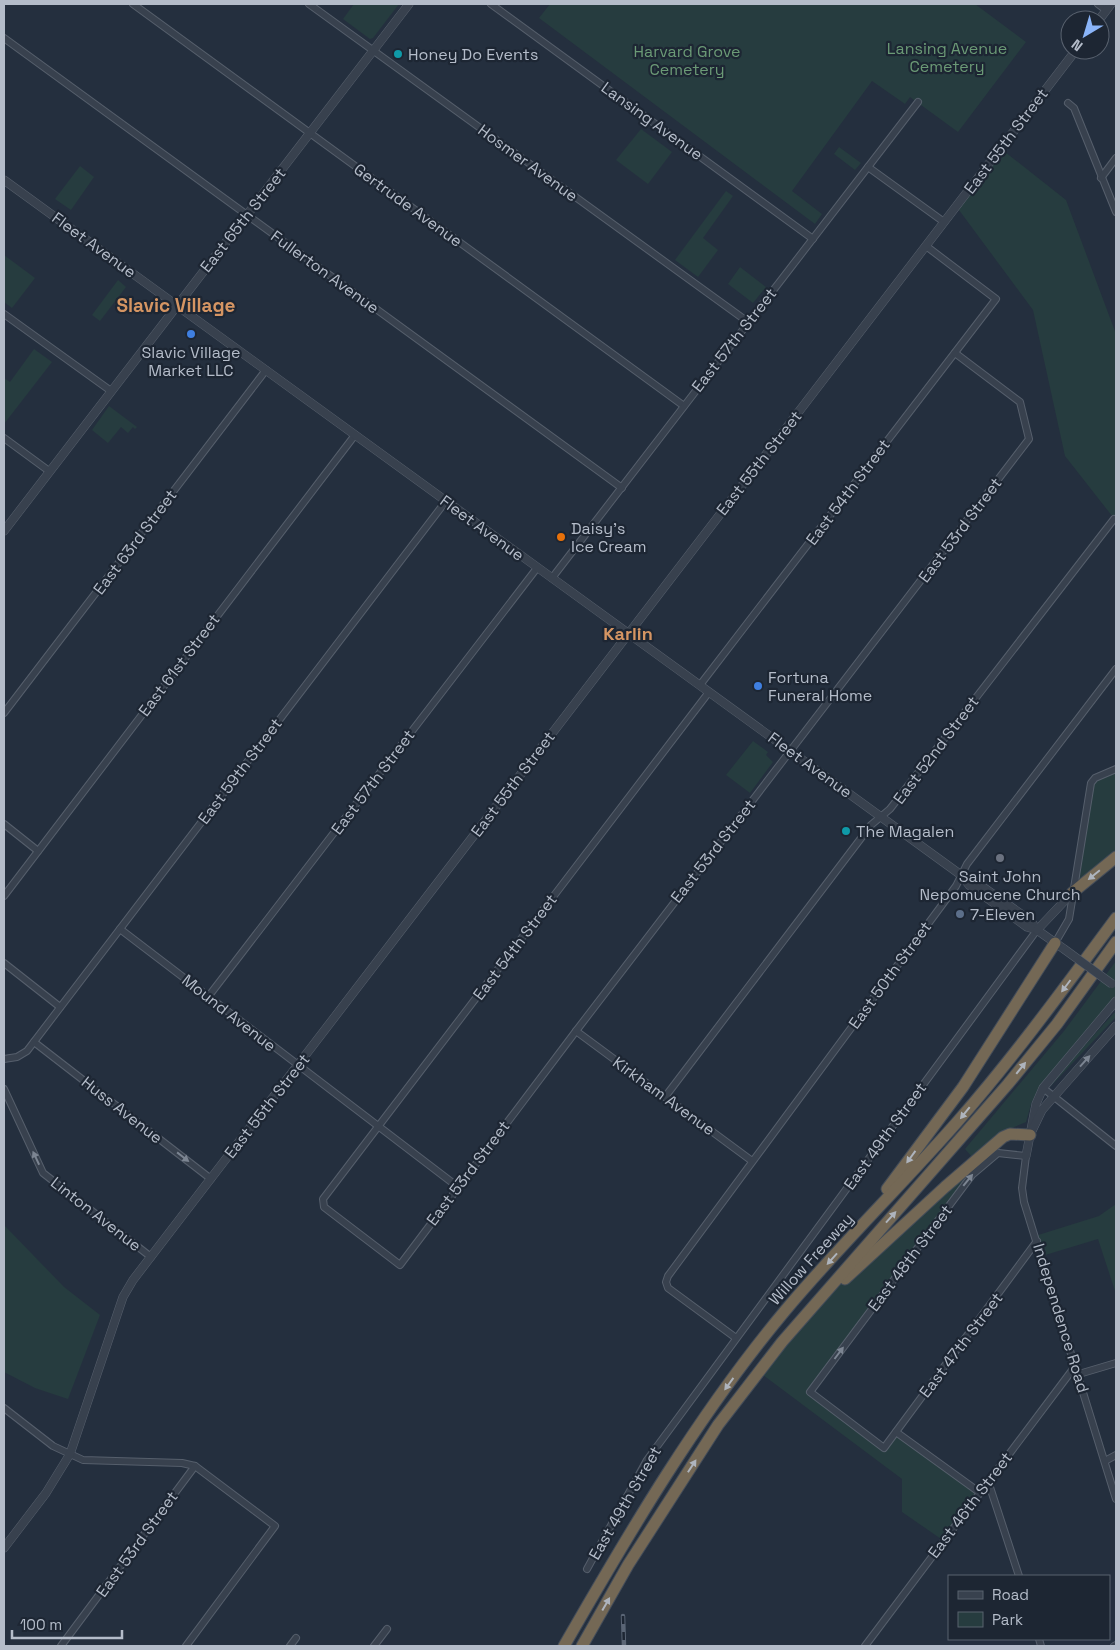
<svg xmlns="http://www.w3.org/2000/svg" width="1120" height="1650" font-family="'Space Grotesk',sans-serif">
	<style>
		.green { fill: #263c3f }
		.lines { fill: none; stroke-linecap: round; stroke-linejoin: round }
		.minor-casing { stroke: #565f6c; stroke-width: 8 }
		.tertiary-casing { stroke: #565f6c; stroke-width: 9 }
		.motorway-casing { stroke: #434c59; stroke-width: 13 }
		.minor { stroke: #38414e; stroke-width: 6 }
		.tertiary { stroke: #38414e; stroke-width: 8 }
		.motorway { stroke: #746855; stroke-width: 11 }
		.rail-casing { stroke: #5a6575; stroke-width: 4.5 }
		.rail { stroke: #1d2633; stroke-width: 2.5; stroke-dasharray: 8; stroke-linecap: butt }
		.tertiary-bridge-casing { stroke: #565f6c; stroke-width: 9; stroke-linecap: butt }
		.tertiary-bridge { stroke: #38414e; stroke-width: 8 }
		.oneway { fill: #aeb4bd }
		.oneway2 { fill: #7c8592 }
		.culture-dot { fill: #0f9aa8; stroke: #1d2633; stroke-width: 2 }
		.shop-dot { fill: #3f7fe0; stroke: #1d2633; stroke-width: 2 }
		.food-dot { fill: #e8710a; stroke: #1d2633; stroke-width: 2 }
		.worship-dot { fill: #6b7280; stroke: #1d2633; stroke-width: 2 }
		.service-dot { fill: #5c6f8a; stroke: #1d2633; stroke-width: 2 }
		.labels { text-anchor: middle; dominant-baseline: central; stroke-width: 4.5; stroke-linejoin: round; paint-order: stroke }
		.park-label { font-size: 16px; fill: #6b9a76; stroke: #1d2633 }
		.poi-label { font-size: 16px; fill: #b4bcc9; stroke: #1d2633; text-anchor: start }
		.street-label { font-size: 16px; fill: #b4bcc9; stroke: #1d2633 }
		.neighbourhood-label { font-size: 18px; font-weight: bold; fill: #d59563; stroke: #1d2633 }
		.quarter-label { font-size: 19px; font-weight: bold; fill: #d59563; stroke: #1d2633 }
	</style>
	<rect width="100%" height="100%" fill="#242f3e"/>
	<g class="green">
		<path d="M354,4h45l-26,34 -3,1 -27,-20z"/>
		<path d="M550,4h425l51,38 -68,90 -48,-35 -5,7 -33,-23 -80,110 30,23 -7,10 -276,-206z"/>
		<path d="M641,129l31,23 -24,32 -32,-24z"/>
		<path d="M839,147l22,16 -6,7 -21,-16z"/>
		<path d="M1000,148l66,52 50,134v187l-51,-65 -32,-146 -77,-104z"/>
		<path d="M80,166l14,11 -23,33 -16,-11z"/>
		<path d="M726,191l7,5 -30,42 15,12 -20,27 -23,-17z"/>
		<path d="M4,255l31,23 -23,30 -8,-6z"/>
		<path d="M740,267l26,20 -13,16 -25,-19z"/>
		<path d="M118,280l8,7 -26,34 -8,-6z"/>
		<path d="M34,349l18,13 -48,62v-46l6,4z"/>
		<path d="M109,406l28,21 -2,2 -2,-2 -5,6 -7,-6 -13,16 -16,-13z"/>
		<path d="M753,741l15,11 -2,3 7,7 -23,31 -24,-18z"/>
		<path d="M1116,769v88l-44,36 19,-110z"/>
		<path d="M1116,961v40l-78,98 -6,2 -6,21 -28,12 -26,23 -7,-8 99,-118z"/>
		<path d="M1114,1013h2v4l-65,69 -2,-2z"/>
		<path d="M965,1169l7,6 -162,217 74,56 12,-16 83,60 -35,49 -42,-29v-33l-143,-107 55,-65z"/>
		<path d="M1116,1204v90l-18,-55 -56,17 -7,-20 64,-20z"/>
		<path d="M4,1225l60,62 36,28 -32,84 -33,-11 -31,-16z"/>
	</g>
	<g class="lines">
		<g class="minor-casing">
			<g id="minor">
				<path d="M133,4l551,402"/>
				<path d="M309,4l439,318"/>
				<path d="M491,4l322,235"/>
				<path d="M1098,4l8,6"/>
				<path d="M4,38l618,450"/>
				<path d="M1068,103l6,5 42,104"/>
				<path d="M868,167l76,55"/>
				<path d="M1101,178l15,-20"/>
				<path d="M4,314l107,77"/>
				<path d="M4,438l45,33"/>
				<path d="M552,578l366,-476"/>
				<path d="M700,685l296,-386 -70,-53"/>
				<path d="M709,692l-386,507 1,8 76,58 176,-234 453,-592 -9,-37 -65,-49"/>
				<path d="M4,713l262,-343"/>
				<path d="M4,824l34,27"/>
				<path d="M4,896l351,-461"/>
				<path d="M120,929l338,258"/>
				<path d="M1055,943l14,-24 22,-136 4,-5 21,-9"/>
				<path d="M4,963l56,44"/>
				<path d="M208,997l329,-429"/>
				<path d="M576,1031l176,130"/>
				<path d="M34,1042l177,137"/>
				<path d="M4,1059l13,-2 10,-6 419,-550"/>
				<path d="M1043,1088l73,58"/>
				<path d="M4,1089l39,84 108,84"/>
				<path d="M665,1097l206,-272 19,-16 224,-290"/>
				<path d="M1037,1241l-153,207 -74,-56 162,-217 26,-22 28,3 -4,32 2,14 92,297"/>
				<path d="M736,1338l-68,-50 -2,-6 2,-6 288,-390 11,-22 149,-195"/>
				<path d="M1079,1374l37,-11"/>
				<path d="M4,1408l49,38 30,14 99,3 13,3 80,60 -89,120"/>
				<path d="M896,1432l83,60"/>
				<path d="M1105,1461l11,-6"/>
				<path d="M988,1481l31,95"/>
				<path d="M587,1569l60,-109 390,-530"/>
				<path d="M1039,1639l2,7"/>
				<path d="M61,1646l134,-180"/>
				<path d="M290,1646l6,-8"/>
				<path d="M374,1646l13,-17"/>
				<path d="M865,1646l211,-281"/>
				<path d="M1114,1646l2,-1"/>
			</g>
		</g>
		<g class="tertiary-casing">
			<g id="tertiary">
				<path d="M1099,20l12,-16"/>
				<path d="M4,180l957,695 12,5 58,41 6,9 27,19"/>
				<path d="M4,531l405,-527"/>
				<path d="M962,876l7,9 58,42 10,3"/>
				<path d="M1037,930l35,-37"/>
				<path d="M1030,1135l6,-31 7,-16 73,-87"/>
				<path d="M1026,1156l4,-21 12,-25 74,-84"/>
				<path d="M4,1548l42,-55 24,-39 53,-157 10,-17 943,-1230"/>
			</g>
		</g>
		<g class="motorway-casing">
			<g id="motorway">
				<path d="M1072,893l44,-36"/>
				<path d="M887,1189l76,-102 92,-144"/>
				<path d="M845,1279l100,-92 58,-50 7,-3 20,1"/>
				<path d="M564,1646c66,-115 135,-232 220,-334 55,-66 117,-126 174,-191 56,-64 107,-134 158,-203"/>
				<path d="M582,1646l46,-81 90,-140 64,-83 226,-258 49,-60 59,-82"/>
			</g>
		</g>
		<use href="#minor" class="minor"/>
		<use href="#tertiary" class="tertiary"/>
		<use href="#motorway" class="motorway"/>
		<g class="rail-casing">
			<path id="rail" d="M623,1616l1,30"/>
		</g>
		<use href="#rail" class="rail"/>
		<g class="tertiary-bridge-casing">
			<path id="tertiary-bridge" d="M1064,949l48,35"/>
		</g>
		<use href="#tertiary-bridge" class="tertiary-bridge"/>
	</g>
	<defs><path id="oneway-solid" d="M-6-.8H1V-3.2L6.5 0L1 3.2V.8H-6Z" transform="scale(1.25)"/></defs>
	<g class="oneway">
		<use href="#oneway-solid" transform="translate(1094 875) rotate(141)"/>
		<use href="#oneway-solid" transform="translate(1066 986) rotate(127)"/>
		<use href="#oneway-solid" transform="translate(1021 1068) rotate(-51)"/>
		<use href="#oneway-solid" transform="translate(965 1113) rotate(129)"/>
		<use href="#oneway-solid" transform="translate(911 1157) rotate(126)"/>
		<use href="#oneway-solid" transform="translate(891 1217) rotate(-48)"/>
		<use href="#oneway-solid" transform="translate(832 1259) rotate(132)"/>
		<use href="#oneway-solid" transform="translate(729 1384) rotate(126)"/>
		<use href="#oneway-solid" transform="translate(692 1466) rotate(-57)"/>
		<use href="#oneway-solid" transform="translate(606 1604) rotate(-60)"/>
	</g>
	<g class="oneway2">
		<use href="#oneway-solid" transform="translate(1085 1061) rotate(-48)"/>
		<use href="#oneway-solid" transform="translate(183 1157) rotate(38)"/>
		<use href="#oneway-solid" transform="translate(36 1158) rotate(-115)"/>
		<use href="#oneway-solid" transform="translate(968 1180) rotate(-51)"/>
		<use href="#oneway-solid" transform="translate(839 1353) rotate(-53)"/>
	</g>
	<g class="culture-dot">
		<circle cx="398" cy="54" r="5"/>
		<circle cx="846" cy="831" r="5"/>
	</g>
	<g class="shop-dot">
		<circle cx="191" cy="334" r="5"/>
		<circle cx="758" cy="686" r="5"/>
	</g>
	<circle class="food-dot" cx="561" cy="537" r="5"/>
	<circle class="worship-dot" cx="1000" cy="858" r="5"/>
	<circle class="service-dot" cx="960" cy="914" r="5"/>
	<g class="labels">
		<g class="park-label">
			<text x="947" y="48">Lansing Avenue<tspan x="947" dy="18">Cemetery</tspan></text>
			<text x="687" y="51">Harvard Grove<tspan x="687" dy="18">Cemetery</tspan></text>
		</g>
		<g class="poi-label">
			<text x="408" y="54">Honey Do Events</text>
			<text x="191" y="352" text-anchor="middle">Slavic Village<tspan x="191" dy="18">Market LLC</tspan></text>
			<text x="571" y="528">Daisy's<tspan x="571" dy="18">Ice Cream</tspan></text>
			<text x="768" y="677">Fortuna<tspan x="768" dy="18">Funeral Home</tspan></text>
			<text x="856" y="831">The Magalen</text>
			<text x="1000" y="876" text-anchor="middle">Saint John<tspan x="1000" dy="18">Nepomucene Church</tspan></text>
			<text x="970" y="914">7-Eleven</text>
		</g>
		<g class="street-label">
			<text transform="translate(652 121) rotate(36)">Lansing Avenue</text>
			<text transform="translate(1006 141) rotate(-53)">East 55th Street</text>
			<text transform="translate(528 163) rotate(36)">Hosmer Avenue</text>
			<text transform="translate(408 205) rotate(36)">Gertrude Avenue</text>
			<text transform="translate(243 220) rotate(-52)">East 65th Street</text>
			<text transform="translate(94 245) rotate(36)">Fleet Avenue</text>
			<text transform="translate(325 272) rotate(36)">Fullerton Avenue</text>
			<text transform="translate(734 340) rotate(-52)">East 57th Street</text>
			<text transform="translate(759 463) rotate(-52)">East 55th Street</text>
			<text transform="translate(848 492) rotate(-53)">East 54th Street</text>
			<text transform="translate(482 528) rotate(36)">Fleet Avenue</text>
			<text transform="translate(960 530) rotate(-53)">East 53rd Street</text>
			<text transform="translate(135 542) rotate(-53)">East 63rd Street</text>
			<text transform="translate(179 665) rotate(-53)">East 61st Street</text>
			<text transform="translate(936 750) rotate(-53)">East 52nd Street</text>
			<text transform="translate(810 765) rotate(36)">Fleet Avenue</text>
			<text transform="translate(240 771) rotate(-53)">East 59th Street</text>
			<text transform="translate(373 782) rotate(-53)">East 57th Street</text>
			<text transform="translate(513 784) rotate(-53)">East 55th Street</text>
			<text transform="translate(713 851) rotate(-52)">East 53rd Street</text>
			<text transform="translate(515 947) rotate(-53)">East 54th Street</text>
			<text transform="translate(890 975) rotate(-54)">East 50th Street</text>
			<text transform="translate(229 1013) rotate(38)">Mound Avenue</text>
			<text transform="translate(664 1096) rotate(36)">Kirkham Avenue</text>
			<text transform="translate(267 1106) rotate(-52)">East 55th Street</text>
			<text transform="translate(122 1110) rotate(38)">Huss Avenue</text>
			<text transform="translate(885 1136) rotate(-54)">East 49th Street</text>
			<text transform="translate(468 1173) rotate(-53)">East 53rd Street</text>
			<text transform="translate(96 1214) rotate(38)">Linton Avenue</text>
			<text transform="translate(910 1258) rotate(-53)">East 48th Street</text>
			<text transform="translate(811 1259) rotate(-48)">Willow Freeway</text>
			<text transform="translate(1061 1318) rotate(73)">Independence Road</text>
			<text transform="translate(961 1345) rotate(-53)">East 47th Street</text>
			<text transform="translate(625 1503) rotate(-60)">East 49th Street</text>
			<text transform="translate(970 1505) rotate(-53)">East 46th Street</text>
			<text transform="translate(137 1544) rotate(-54)">East 53rd Street</text>
		</g>
		<g class="neighbourhood-label">
			<text x="628" y="633">Karlin</text>
		</g>
		<g class="quarter-label">
			<text x="176" y="305">Slavic Village</text>
		</g>
	</g>
	<rect width="1120" height="1650" fill="none" stroke="#b4bcc9" stroke-width="10"/>
	<rect x="948" y="1575" width="162" height="65" fill="#1d2633" stroke="#59626f"/>
	<rect x="958" y="1591" width="25" height="8" fill="#38414e" stroke="#59626f"/>
	<text x="992" y="1600" font-size="15" fill="#b4bcc9">Road</text>
	<rect x="958" y="1612" width="25" height="15" fill="#263c3f" stroke="#59626f"/>
	<text x="992" y="1625" font-size="15" fill="#b4bcc9">Park</text>
	<g transform="translate(1085 35) rotate(218)"><circle r="24" fill="#1d2633" stroke="#59626f"/>
	<path d="M0-4L9 19L0 12L-9 19Z" fill="#8ab4f8"/>
	<text y="-8" font-size="14" font-weight="bold" text-anchor="middle" fill="#b4bcc9">N</text>
	</g>
	<path d="M12 1630v8h110v-8" fill="none" stroke="#b4bcc9" stroke-width="2.5"/>
	<text x="20" y="1630" font-size="15" fill="#b4bcc9" stroke="#1d2633" stroke-width="4" paint-order="stroke">100 m</text>
</svg>
